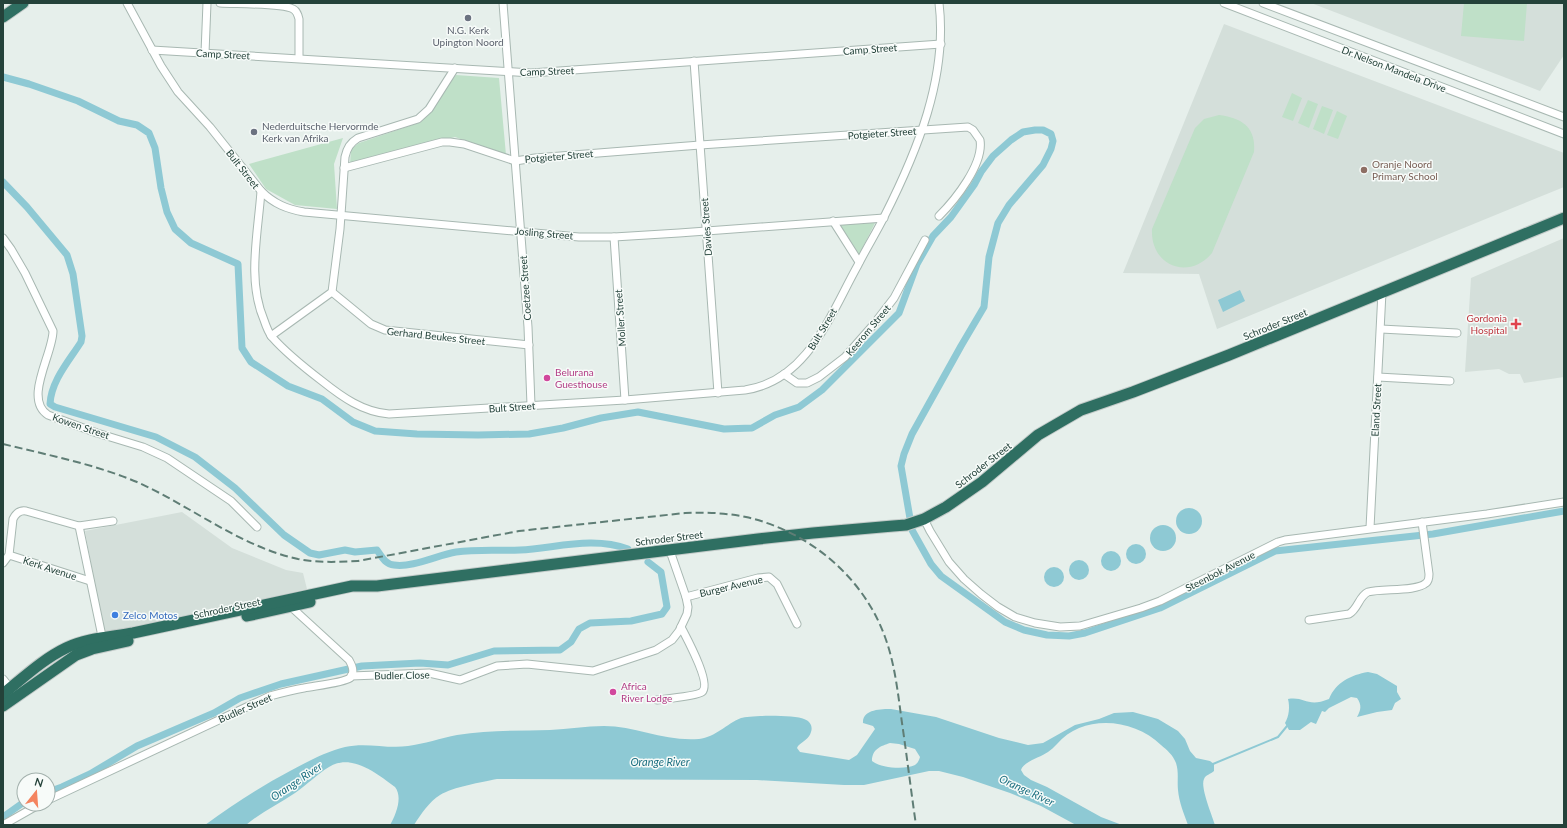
<svg xmlns="http://www.w3.org/2000/svg" width="1567" height="828" font-family="Lato,sans-serif">
	<style>
		.built { fill: #d4dfda }
		.green { fill: #bfe0c8 }
		.water { fill: #8ec9d4; fill-rule: evenodd }
		.lines { fill: none; stroke-linecap: round; stroke-linejoin: round }
		.stream { stroke: #8ec9d4; stroke-width: 2 }
		.canal { stroke: #8ec9d4; stroke-width: 7 }
		.minor-casing { stroke: #a8b8b2; stroke-width: 9 }
		.highway-casing { stroke: #c2cac8; stroke-width: 13 }
		.minor { stroke: #fff; stroke-width: 7 }
		.highway { stroke: #2f6f62; stroke-width: 11 }
		.rail { stroke: #5f7d75; stroke-width: 2; stroke-dasharray: 8 4; stroke-linecap: butt }
		.worship-dot { fill: #6b7280; stroke: #f7fbf9; stroke-width: 1.5 }
		.education-dot { fill: #8d6e63; stroke: #f7fbf9; stroke-width: 1.5 }
		.health-dot { fill: #e0444e; stroke: #f7fbf9; stroke-width: 1.5 }
		.hotel-dot { fill: #d1479c; stroke: #f7fbf9; stroke-width: 1.5 }
		.shop-dot { fill: #3f7fe0; stroke: #f7fbf9; stroke-width: 1.5 }
		.labels { text-anchor: middle; dominant-baseline: central; stroke-width: 3; stroke-linejoin: round; paint-order: stroke }
		.worship-label { font-size: 10px; fill: #5b616d; stroke: #f7fbf9 }
		.street-label { font-size: 10px; fill: #24423a; stroke: #f7fbf9 }
		.education-label { font-size: 10px; fill: #785e54; stroke: #f7fbf9; text-anchor: start }
		.health-label { font-size: 10px; fill: #be3a42; stroke: #f7fbf9; text-anchor: end }
		.hotel-label { font-size: 10px; fill: #b23c85; stroke: #f7fbf9; text-anchor: start }
		.shop-label { font-size: 10px; fill: #366cbe; stroke: #f7fbf9; text-anchor: start }
		.water-label { font-size: 11px; font-style: italic; fill: #1c6f80; stroke: #f7fbf9 }
	</style>
	<rect width="100%" height="100%" fill="#e6efeb"/>
	<g class="built">
		<path d="M1311,3h253v52l-24,36z"/>
		<path d="M1224,24l340,129v34l-347,142 -18,-55 -76,-1z"/>
		<path d="M1564,238v139l-40,6 -4,-9h-11l-10,-5 -34,3 6,-94z"/>
		<path d="M182,512l50,36 54,22 17,3 4,16 -203,45 -19,-103z"/>
	</g>
	<g class="green">
		<path d="M1464,3h63l-3,38 -63,-5z"/>
		<path d="M456,75l43,3 7,77 -51,-18 -105,27 1,-15 8,-6 62,-21z"/>
		<path d="M1292,93l10,5 -9,23 -11,-4z"/>
		<path d="M1308,100l10,4 -9,24 -11,-5z"/>
		<path d="M1322,106l11,4 -9,24 -11,-5z"/>
		<path d="M1337,111l10,5 -9,23 -11,-4z"/>
		<path d="M1219,115c23,3 37,12 35,37l-42,101c-23,28 -62,13 -60,-24l43,-101 9,-9z"/>
		<path d="M343,138l-9,26 3,45 -42,-4 -29,-16 -17,-25z"/>
		<path d="M877,219l-18,36 -20,-32z"/>
	</g>
	<g class="water">
		<path d="M1240,290l5,11 -22,11 -5,-12z"/>
		<circle cx="1189" cy="521" r="13"/>
		<circle cx="1163" cy="538" r="13"/>
		<circle cx="1136" cy="554" r="10"/>
		<circle cx="1111" cy="561" r="10"/>
		<circle cx="1079" cy="570" r="10"/>
		<circle cx="1054" cy="577" r="10"/>
		<path d="M1368,672l9,2 20,12v6l4,7 -6,4 -3,7 -15,2 -20,5c4,-7 5,-12 0,-19l-6,-1 -22,11 -4,4 -3,-1 -6,13 -5,-2 -11,8h-11l-4,-7c4,-7 5,-16 3,-24 17,-3 19,9 41,0 7,-17 22,-24 39,-27z"/>
		<path d="M891,709l45,8 63,21 29,7 15,-2 32,-18 24,-6 15,-6 19,-1 25,7 20,12 7,8 5,12 6,7 14,3 4,3v7c-3,3 -9,4 -10,8 -4,8 8,36 11,46h-27c-4,-11 -9,-23 -10,-35 -1,-9 1,-18 -2,-27 -3,-8 -9,-13 -15,-18 -28,-27 -78,-31 -104,-1 -3,3 -6,6 -9,8 -7,5 -25,10 -27,18l3,5 7,5 16,7 54,30 21,8h-46l-35,-19 -31,-13 -47,-16 -24,-6h-10l-65,14h-20l-87,-5 -260,-1c-15,3 -44,8 -57,16 -11,7 -19,19 -26,30h-24c6,-10 13,-28 5,-38 -18,-13 -43,-34 -66,-20 -12,7 -22,18 -34,26 -16,11 -34,19 -49,32h-41c27,-20 55,-38 85,-54 17,-9 35,-19 55,-24 21,-5 42,2 63,-1 16,-2 33,-8 49,-11 31,-5 62,-4 93,-5 18,-1 36,-4 54,-4 32,0 62,16 95,13 17,-2 27,-15 42,-21 9,-3 55,-3 63,1 6,2 9,7 7,13 -2,7 -8,9 -13,14l-1,2 3,4 49,8 8,-5 18,-26 -2,-3 -10,-3c-1,-14 19,-14 28,-14zM890,743l9,1 16,5 5,8c-1,3 -2,6 -5,8 -10,5 -35,3 -43,-4 0,-12 9,-15 18,-18z"/>
	</g>
	<g class="lines">
		<path class="stream" d="M1213,764l65,-27 9,-11"/>
		<g class="canal">
			<path d="M3,77l26,7 49,17 41,20 18,4 12,8 6,15 6,40 6,24 8,17 16,14 47,21 4,84 9,14 37,24 34,13 31,23 22,9 42,3 61,1 51,-1 34,-6 38,-10 37,-6 86,17 28,-1 23,-13 24,-8 23,-17 77,-77 18,-49 16,-28 18,-19 23,-32 7,-13 12,-16 18,-16 12,-8 12,-2h8l8,4 2,7 -2,8 -8,16 -34,40 -11,18 -9,34 -5,50 -23,39 -49,88 -8,20 -3,12 11,64 19,34 10,12 64,46 19,8 23,5 22,1 16,-3 75,-25 115,-57 158,-17 131,-23"/>
			<path d="M3,182l24,25 40,48 6,19 9,62 -1,6c-12,19 -30,39 -31,62l5,3 101,30 39,20 40,31 49,47 26,18 9,2 26,-5 10,2 22,-2c5,7 8,14 17,15 18,3 44,-10 62,-13 21,-3 43,-1 64,-2 36,-2 73,-14 108,-1"/>
			<path d="M48,792l14,-5 28,-13 47,-28 77,-33 26,-15 41,-14 81,-18 58,-3 28,2 46,-14 66,-1 11,-8 8,-13 11,-6 41,-2 31,-7 5,-7 -6,-35 -13,-10"/>
			<path d="M3,817l21,-15"/>
		</g>
		<g class="minor-casing">
			<g id="minor">
				<path d="M127,3l34,63 17,26 32,35 51,64c-3,43 -14,89 3,129 2,6 4,12 8,17 14,16 33,31 50,44 20,16 41,31 67,33l236,-14 120,-10c63,-9 86,-77 113,-125 8,-16 18,-32 26,-48 33,-65 64,-140 55,-214"/>
				<path d="M220,3c14,1 63,0 73,6 4,2 5,6 6,10v39"/>
				<path d="M503,3l25,324 3,78"/>
				<path d="M1224,3l340,131"/>
				<path d="M1263,3l301,114"/>
				<path d="M152,50l379,23 410,-29"/>
				<path d="M205,53l2,-50"/>
				<path d="M694,61l24,332"/>
				<path d="M344,168l98,-26h8l14,2 51,17 20,-3 165,-13 268,-18 5,3 7,10c4,24 -25,60 -41,76"/>
				<path d="M261,191c13,13 26,18 43,21l275,25h35l65,-4 205,-15"/>
				<path d="M833,221l26,41"/>
				<path d="M614,237l11,163"/>
				<path d="M3,238l8,11 14,24 28,58c0,23 -30,68 -5,84l49,18 46,14 24,11 64,43 26,26"/>
				<path d="M332,292l39,32 14,6 144,15"/>
				<path d="M1381,329l76,4"/>
				<path d="M271,336l61,-44 8,-63 5,-72c2,-9 5,-14 13,-19l60,-19 11,-10 26,-41"/>
				<path d="M784,374l13,9h10l12,-6 26,-20 29,-33 20,-26 31,-58"/>
				<path d="M1378,377l72,4"/>
				<path d="M924,519l6,12 19,31 15,17 17,15 17,13 17,10 20,6 25,4 20,-1 61,-18 19,-7 118,-59 7,-2 202,-26 77,-12"/>
				<path d="M79,526l24,115"/>
				<path d="M1370,528l12,-236"/>
				<path d="M670,551l16,46 72,-19 11,-1 8,7 20,40"/>
				<path d="M9,555l4,-36c3,-6 7,-9 13,-8l53,15 34,-5"/>
				<path d="M3,563l6,-8 81,26"/>
				<path d="M1309,620l40,-6c9,-5 10,-18 19,-22 14,-4 48,0 58,-9 3,-2 3,-6 3,-9l-7,-52"/>
				<path d="M351,676l78,-3 31,7 37,-14 30,-2 66,7 63,-21 16,-10 7,-9 8,-17 1,-7 -2,-10"/>
				<path d="M3,679l9,11"/>
				<path d="M657,700c8,-1 40,-4 45,-8 10,-8 -16,-55 -21,-65"/>
				<path d="M48,800l222,-104c11,-3 22,-6 34,-8 9,-2 39,-5 46,-10 5,-5 2,-13 -1,-18l-60,-55"/>
				<path d="M3,825l37,-21"/>
			</g>
		</g>
		<g class="highway-casing">
			<g id="highway">
				<path d="M3,17l20,-14"/>
				<path d="M247,616l63,-14"/>
				<path d="M3,694c20,-16 40,-35 63,-46 21,-10 45,-11 67,-15l219,-47h25l381,-47 55,-6 80,-7 13,-1 18,-6 22,-12 36,-25 56,-47 43,-25 52,-18 96,-37 335,-137"/>
				<path d="M3,706l73,-51 16,-6 36,-8"/>
			</g>
		</g>
		<use href="#minor" class="minor"/>
		<use href="#highway" class="highway"/>
		<path class="rail" d="M3,444c45,11 91,20 134,38 54,24 102,64 161,77 20,4 40,3 60,2l161,-30 166,-18c21,-1 41,0 61,4 62,14 117,59 139,120 10,27 13,57 17,86 5,34 9,68 14,102"/>
	</g>
	<g class="worship-dot">
		<circle cx="468" cy="18" r="4"/>
		<circle cx="254" cy="132" r="4"/>
	</g>
	<circle class="education-dot" cx="1364" cy="170" r="4"/>
	<path class="health-dot" d="M1514 318h4v4h4v4h-4v4h-4v-4h-4v-4h4z"/>
	<g class="hotel-dot">
		<circle cx="547" cy="378" r="4"/>
		<circle cx="613" cy="692" r="4"/>
	</g>
	<circle class="shop-dot" cx="115" cy="615" r="4"/>
	<g class="labels">
		<g class="worship-label">
			<text x="468" y="30">N.G. Kerk<tspan x="468" dy="12">Upington Noord</tspan></text>
			<text x="262" y="126" text-anchor="start">Nederduitsche Hervormde<tspan x="262" dy="12">Kerk van Afrika</tspan></text>
		</g>
		<g class="street-label">
			<text transform="translate(870 49) rotate(-4)">Camp Street</text>
			<text transform="translate(223 54) rotate(3)">Camp Street</text>
			<text transform="translate(1394 69) rotate(21)">Dr Nelson Mandela Drive</text>
			<text transform="translate(547 71) rotate(-2)">Camp Street</text>
			<text transform="translate(882 133) rotate(-4)">Potgieter Street</text>
			<text transform="translate(559 156) rotate(-5)">Potgieter Street</text>
			<text transform="translate(243 169) rotate(52)">Bult Street</text>
			<text transform="translate(706 227) rotate(-94)">Davies Street</text>
			<text transform="translate(544 233) rotate(5)">Josling Street</text>
			<text transform="translate(525 288) rotate(-94)">Coetzee Street</text>
			<text transform="translate(620 318) rotate(-94)">Moller Street</text>
			<text transform="translate(1275 324) rotate(-22)">Schroder Street</text>
			<text transform="translate(822 329) rotate(-59)">Bult Street</text>
			<text transform="translate(868 330) rotate(-50)">Keerom Street</text>
			<text transform="translate(436 336) rotate(6)">Gerhard Beukes Street</text>
			<text transform="translate(512 407) rotate(-4)">Bult Street</text>
			<text transform="translate(1376 410) rotate(-87)">Eland Street</text>
			<text transform="translate(81 426) rotate(19)">Kowen Street</text>
			<text transform="translate(983 465) rotate(-38)">Schroder Street</text>
			<text transform="translate(669 538) rotate(-7)">Schroder Street</text>
			<text transform="translate(50 568) rotate(18)">Kerk Avenue</text>
			<text transform="translate(1220 571) rotate(-27)">Steenbok Avenue</text>
			<text transform="translate(731 586) rotate(-13)">Burger Avenue</text>
			<text transform="translate(227 608) rotate(-12)">Schroder Street</text>
			<text transform="translate(402 675) rotate(-1)">Budler Close</text>
			<text transform="translate(245 708) rotate(-24)">Budler Street</text>
		</g>
		<g class="education-label">
			<text x="1372" y="164">Oranje Noord<tspan x="1372" dy="12">Primary School</tspan></text>
		</g>
		<g class="health-label">
			<text x="1507" y="318">Gordonia<tspan x="1507" dy="12">Hospital</tspan></text>
		</g>
		<g class="hotel-label">
			<text x="555" y="372">Belurana<tspan x="555" dy="12">Guesthouse</tspan></text>
			<text x="621" y="686">Africa<tspan x="621" dy="12">River Lodge</tspan></text>
		</g>
		<g class="shop-label">
			<text x="123" y="615">Zelco Motos</text>
		</g>
		<g class="water-label">
			<text x="660" y="761">Orange River</text>
			<text transform="translate(296 781) rotate(-34)">Orange River</text>
			<text transform="translate(1027 790) rotate(25)">Orange River</text>
		</g>
	</g>
	<rect width="1567" height="828" fill="none" stroke="#24423a" stroke-width="8"/>
	<g transform="translate(36 792) rotate(17)"><circle r="19" fill="#f7fbf9" stroke="#a3b1ad"/>
	<path d="M0-3L7 15L0 10L-7 15Z" fill="#f4845f"/>
	<text y="-6" font-size="11" font-weight="bold" text-anchor="middle" fill="#24423a">N</text>
	</g>
</svg>
